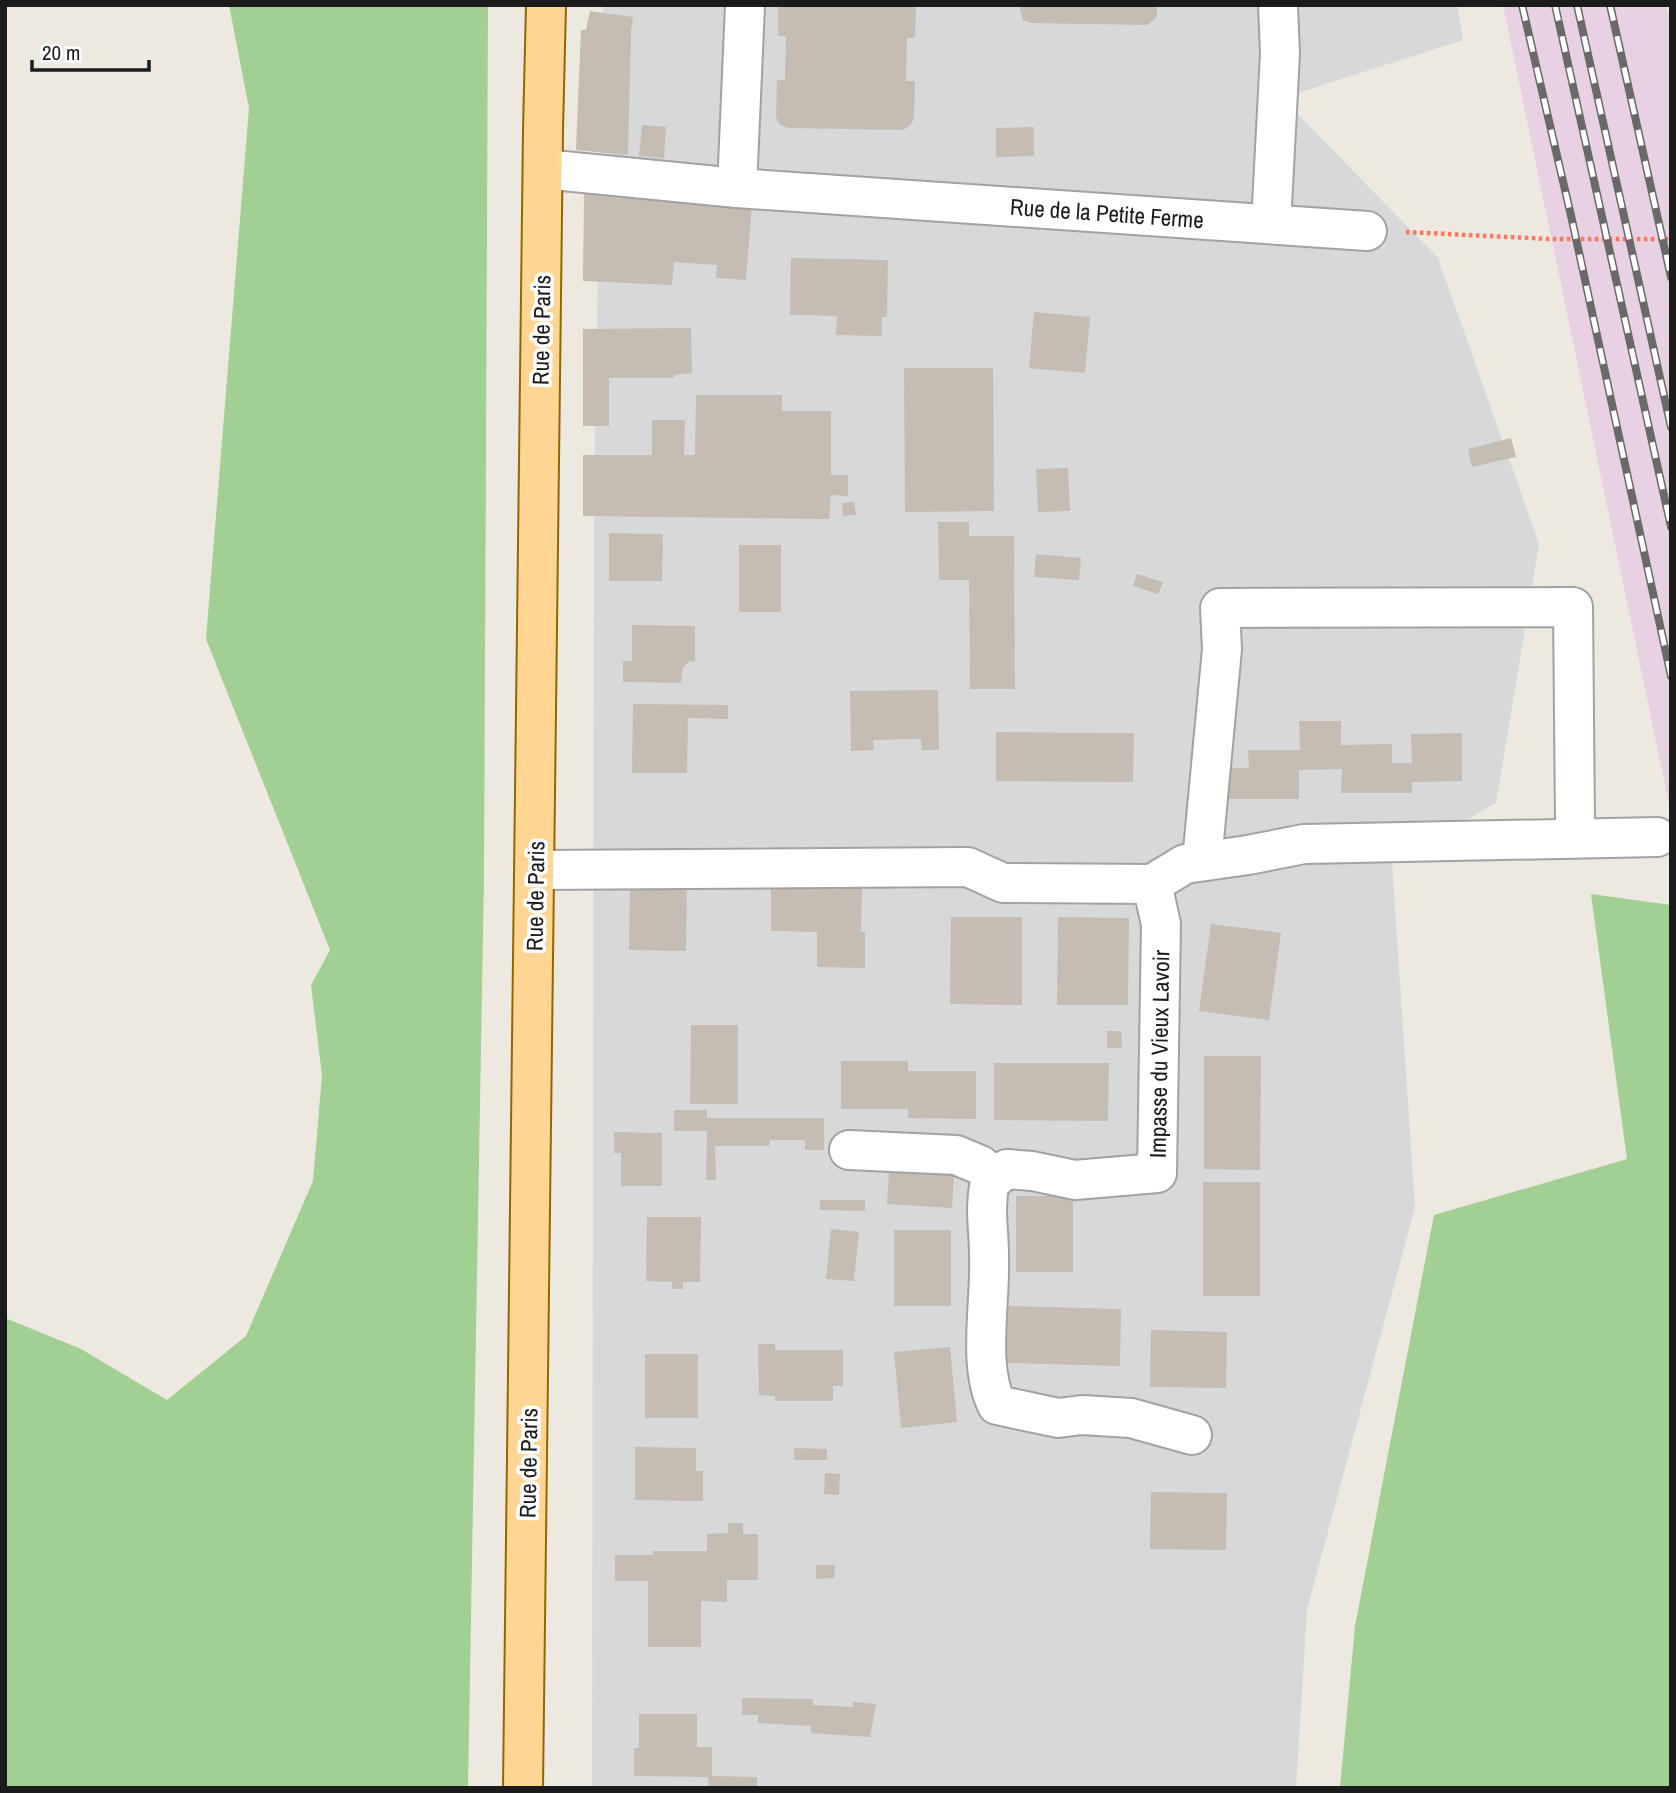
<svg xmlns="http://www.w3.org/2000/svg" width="1676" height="1793" font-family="'Archivo Narrow',sans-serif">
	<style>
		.residential { fill: #d9d8d8 }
		.industrial { fill: #e7d1e2 }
		.forest { fill: #a2cf92 }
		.building { fill: #c5bcb3 }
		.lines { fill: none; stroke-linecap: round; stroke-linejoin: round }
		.minor-casing { stroke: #a2a2a2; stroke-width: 42 }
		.major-casing { stroke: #926700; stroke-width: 42 }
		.path { stroke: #ff765f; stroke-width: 4.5; stroke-dasharray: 3.5 3.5; stroke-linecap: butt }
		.minor { stroke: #fff; stroke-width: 38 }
		.major { stroke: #ffd593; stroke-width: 38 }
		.rail-casing { stroke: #696969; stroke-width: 8 }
		.rail { stroke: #fff; stroke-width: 5; stroke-dasharray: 16; stroke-linecap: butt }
		.labels { text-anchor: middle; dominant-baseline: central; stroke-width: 7; stroke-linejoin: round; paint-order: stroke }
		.street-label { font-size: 23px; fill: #1b1b1b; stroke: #fff }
	</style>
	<rect width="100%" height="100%" fill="#ede9e0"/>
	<path class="residential" d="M603,5h854l6,35 -181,58 156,160 101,286 -43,259 -104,59 23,345 -108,403 -11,178h-704l2,-1297z"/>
	<path class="industrial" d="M1503,5h163l5,19v790z"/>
	<g class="forest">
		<path d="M229,5h259l-4,871 -16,912h-463v-470l76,31 86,51 79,-64 67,-155 9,-106 -11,-90 19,-35 -124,-311 43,-531z"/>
		<path d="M1591,894l80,11v883h-331l15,-162 79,-411 193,-56z"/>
	</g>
	<g class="building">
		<path d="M778,5h138l-1,33h-8l-1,43h9l-1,37 -3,7 -8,5 -115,-2 -9,-4 -3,-7 1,-37h8l1,-44h-8z"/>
		<path d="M1019,5h138v8l-2,6 -8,6 -116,-2 -8,-3z"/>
		<path d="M590,11l43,6 -2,15 -3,123 -52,-5 5,-120h5z"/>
		<path d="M642,125l24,2 -2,31 -25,-2z"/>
		<path d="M1034,127v29l-38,1v-29z"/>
		<path d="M584,193l168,10 -6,77 -30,-2 1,-13 -43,-3 -2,23 -89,-4z"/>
		<path d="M791,258l97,2 -1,57h-5v19l-46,-1 1,-19 -47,-1z"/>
		<path d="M1034,312l56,5 -5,56 -56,-5z"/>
		<path d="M691,328l1,45 -17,2 -2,3h-64v48h-26v-97z"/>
		<path d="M904,368h89l1,143 -89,1z"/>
		<path d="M696,395h86v16h49v64h17v21l-17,-1 -2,24 -246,-3v-61h69v-35h33l-1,35h11z"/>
		<path d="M1511,438l5,19 -44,10 -4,-18z"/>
		<path d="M1068,468l2,43 -32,1 -2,-43z"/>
		<path d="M854,502l2,13 -13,1 -1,-13z"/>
		<path d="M938,522h31v14h45l1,153h-45l-1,-109h-30z"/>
		<path d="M609,533l54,1 -1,47h-53z"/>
		<rect x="739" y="545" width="42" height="67"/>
		<path d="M1036,554l45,4 -2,22 -45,-3z"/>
		<path d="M1137,574l26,8 -5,12 -25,-8z"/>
		<path d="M632,625l63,1v36l-6,-1 -7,8 -1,14 -58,-1v-21h9z"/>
		<path d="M938,690l1,60h-17l-1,-11 -48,1 1,10 -23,1 -1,-60z"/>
		<path d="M633,704l95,1v14l-40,-1 -1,55h-55z"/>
		<path d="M1299,721h42v24l51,-1v19h20l-1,-29 51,-1v48l-50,1v11h-71l1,-24 -43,1v29h-71l3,-31h18l-1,-18h52z"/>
		<path d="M996,732l138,1 -1,49 -137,-1z"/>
		<path d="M630,883h57l-1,68 -57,-1z"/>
		<path d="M771,885l91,1 -1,46h4v36l-48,-1v-35l-46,-1z"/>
		<path d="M951,917h71v88l-72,-1z"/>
		<path d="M1058,917l71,1 -1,87h-71z"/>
		<path d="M1211,924l70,9 -12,87 -70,-9z"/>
		<path d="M691,1025h47v79h-48z"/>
		<path d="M1107,1031h14l1,17h-15z"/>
		<path d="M1204,1056h57l-1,114 -56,-1z"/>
		<path d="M841,1061h67v10h68v48l-68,-1v-9h-67z"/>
		<path d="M994,1063h115l-1,58 -114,-1z"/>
		<path d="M674,1110h33v8h117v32h-19v-10h-35l-1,6h-54l1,34h-10l1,-49h-33z"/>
		<path d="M614,1132l48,1v53h-41v-33h-7z"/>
		<path d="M889,1171l65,4 -2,33 -65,-4z"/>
		<rect x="1203" y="1182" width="57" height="114"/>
		<rect x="1016" y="1196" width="57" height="76"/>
		<path d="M820,1200h45v11l-45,-1z"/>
		<path d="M647,1217h54l-1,65h-17v7h-11v-7l-26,-1z"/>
		<path d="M831,1229l28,3 -5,49 -28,-2z"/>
		<rect x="894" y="1230" width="57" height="76"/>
		<path d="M1007,1306l114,3 -1,57 -114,-3z"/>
		<path d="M1151,1330l76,2 -1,56 -76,-1z"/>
		<path d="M758,1344h17v6h68v36h-10v15h-58v-5l-16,-1z"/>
		<path d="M950,1347l7,75 -56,6 -7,-76z"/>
		<rect x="645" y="1354" width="53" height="64"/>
		<path d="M635,1447l61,1v23h7v30l-68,-1z"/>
		<path d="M794,1448l33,1v11h-33z"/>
		<path d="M825,1473l15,1 -1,21 -15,-1z"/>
		<path d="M1151,1492l76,1 -1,57 -76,-1z"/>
		<path d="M728,1523h15v11h15v46h-31v22l-26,-1v46h-53v-66h-33v-26h38v-4h54v-17l21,-1z"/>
		<path d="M816,1565h19l-1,13 -18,1z"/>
		<path d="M742,1698l71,1v6l40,2v-5l23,2 -6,33 -59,-4v-7l-53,-3v-8h-16z"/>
		<path d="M639,1714h58v33h15v29l45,1v11h-48l-1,-11 -74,-1v-28h5z"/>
	</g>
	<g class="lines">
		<g class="minor-casing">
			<g id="minor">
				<path d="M543,169l194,19 630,43"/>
				<path d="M737,188l8,-183"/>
				<path d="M1271,224l9,-170 -2,-49"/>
				<path d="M1202,861l20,-212 -2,-41 353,-1 2,215"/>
				<path d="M536,870l432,-3 35,16 149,1 9,40 -4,249 -82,7 -43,-9 -25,-2 -17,12c-6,28 -1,47 -1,75 2,44 -12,110 8,149l61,13 24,-3 49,3 61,17"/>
				<path d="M1152,884l33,-20 63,-9 56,-11 353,-7"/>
				<path d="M849,1150l107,5 24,10 16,12"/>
			</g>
		</g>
		<g class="major-casing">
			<path id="major" d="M523,1788l20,-1658 3,-125"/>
		</g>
		<path class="path" d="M1406,232l144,7h121"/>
		<use href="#minor" class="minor"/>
		<use href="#major" class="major"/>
		<g class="rail-casing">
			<g id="rail">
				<path d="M1522,5l50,215 99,456"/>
				<path d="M1555,5l116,522"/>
				<path d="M1577,5l94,422"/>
				<path d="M1610,5l61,272"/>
			</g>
		</g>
		<use href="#rail" class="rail"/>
	</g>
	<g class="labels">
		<g class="street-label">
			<text transform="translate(1107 213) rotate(4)">Rue de la Petite Ferme</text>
			<text transform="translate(541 330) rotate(-89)">Rue de Paris</text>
			<text transform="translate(535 896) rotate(-89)">Rue de Paris</text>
			<text transform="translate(1159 1054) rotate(-89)">Impasse du Vieux Lavoir</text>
			<text transform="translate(528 1463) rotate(-89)">Rue de Paris</text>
		</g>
	</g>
	<rect width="1676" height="1793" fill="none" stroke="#1b1b1b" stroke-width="14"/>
	<path d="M32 60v10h117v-10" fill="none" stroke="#1b1b1b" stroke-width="3.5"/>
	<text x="42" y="60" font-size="21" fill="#1b1b1b" stroke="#ffffff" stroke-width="5" paint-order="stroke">20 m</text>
</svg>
